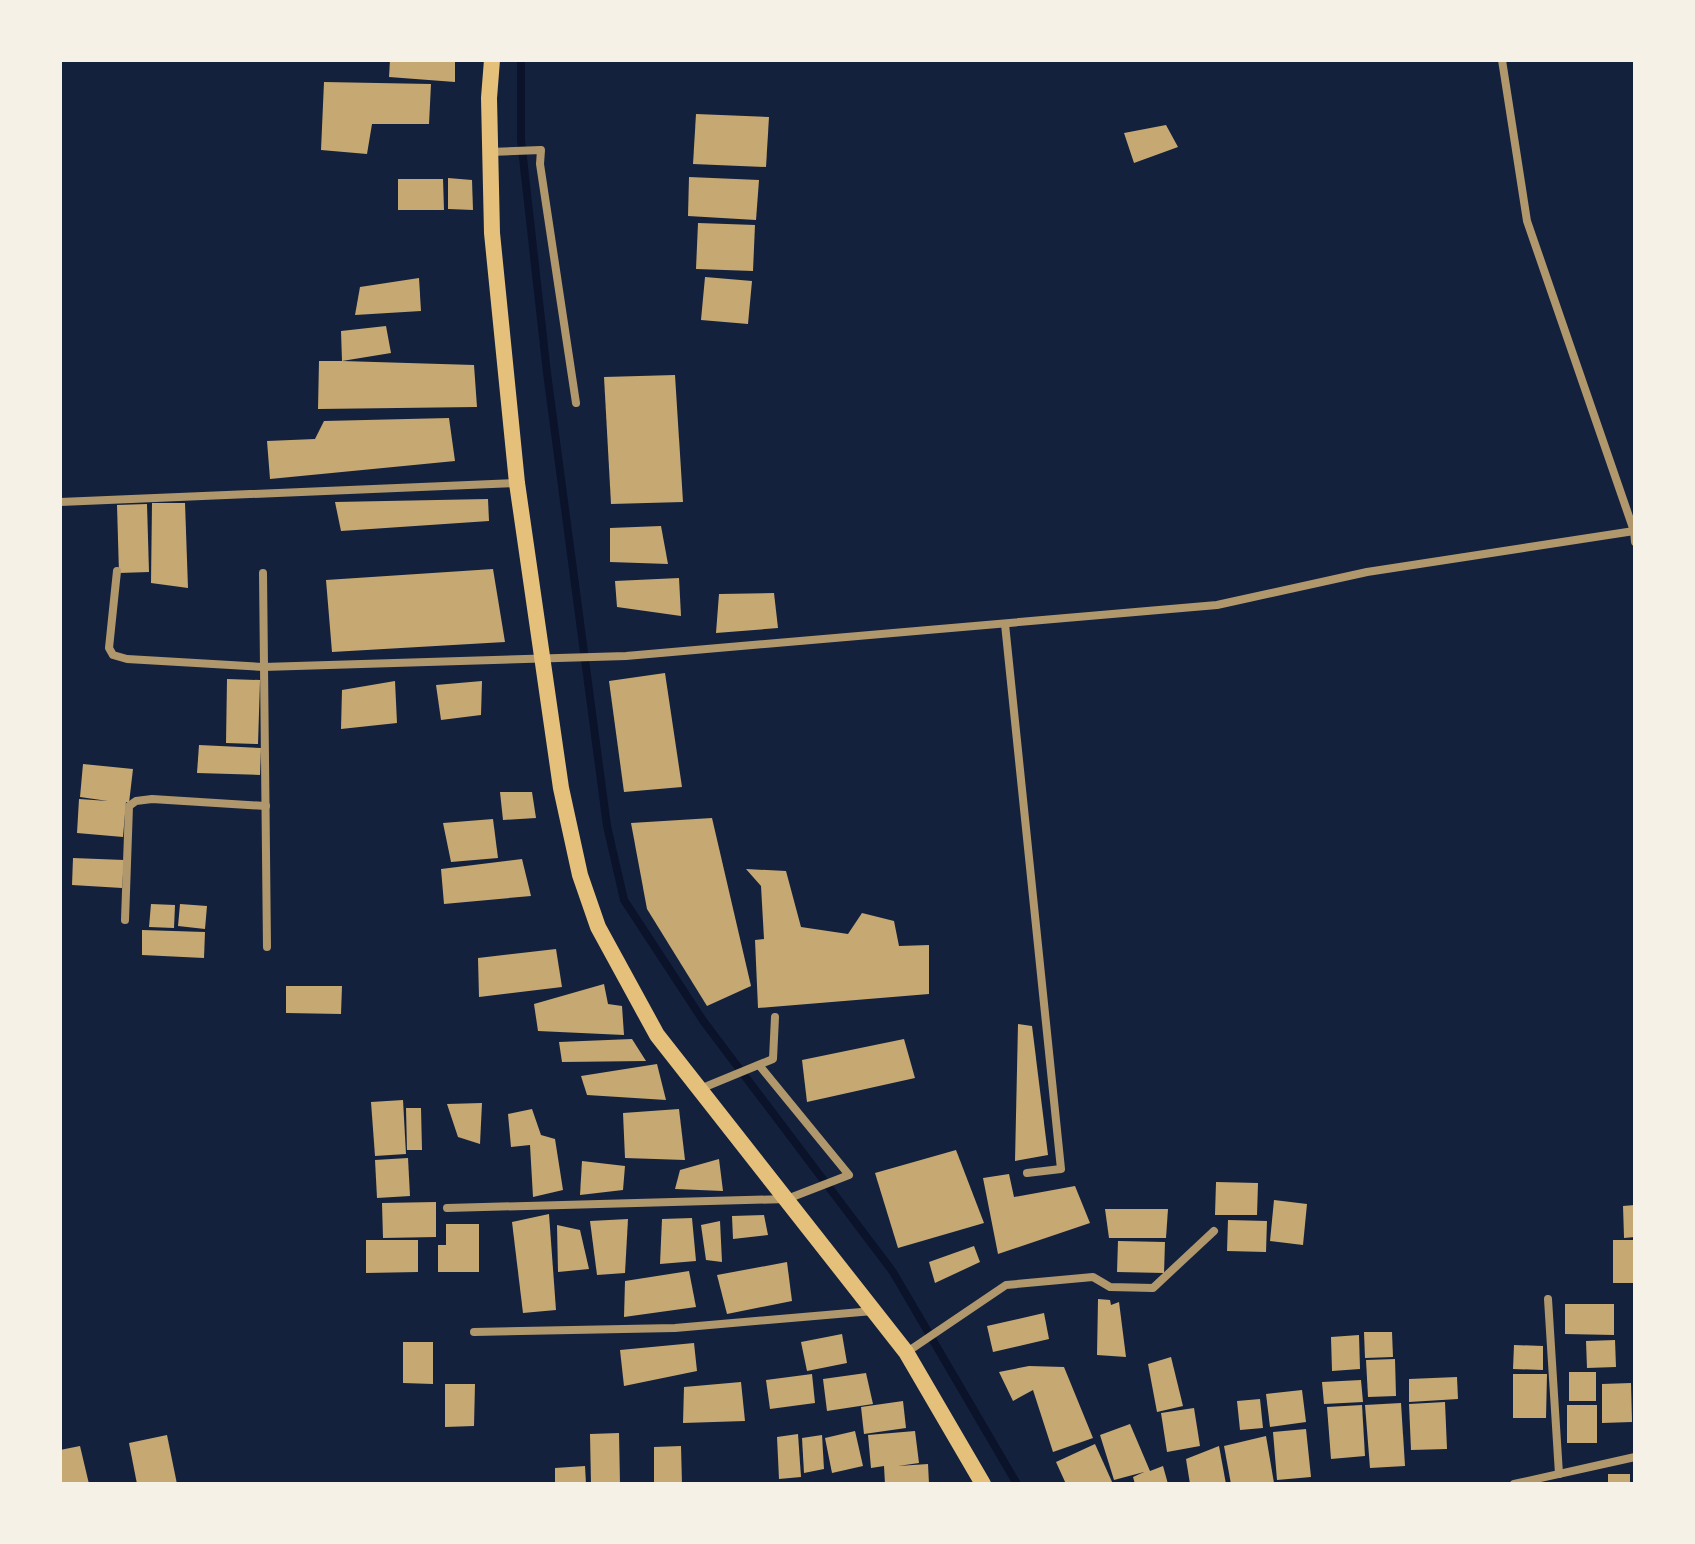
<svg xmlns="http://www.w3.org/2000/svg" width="1695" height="1544" font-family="Lato,sans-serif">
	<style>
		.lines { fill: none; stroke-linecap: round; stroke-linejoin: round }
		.stream { stroke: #0b132b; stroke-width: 8 }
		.building { fill: #c6a872 }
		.minor { stroke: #b1986c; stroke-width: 8 }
		.secondary { stroke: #e5c07b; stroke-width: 16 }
	</style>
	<rect width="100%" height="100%" fill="#14213d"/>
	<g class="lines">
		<path class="stream" d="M521,60v80l26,233 60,453 17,74 80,122 189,250 124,212"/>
	</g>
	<g class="building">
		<path d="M390,60h65v22l-66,-5z"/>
		<path d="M324,82l107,2 -2,40h-57l-5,30 -46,-4z"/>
		<path d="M696,114l73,3 -3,50 -73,-3z"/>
		<path d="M1166,125l12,22 -44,16 -10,-30z"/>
		<path d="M689,177l70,3 -3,40 -68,-4z"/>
		<path d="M448,178l24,2 1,30 -25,-1z"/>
		<path d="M398,179h45l1,31h-46z"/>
		<path d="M698,223l57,2 -2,46 -57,-2z"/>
		<path d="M705,277l47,4 -4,43 -47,-4z"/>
		<path d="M419,278l2,33 -66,4 5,-28z"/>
		<path d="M386,326l5,27 -49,8 132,4 3,42 -159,2 1,-48h23l-1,-30z"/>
		<path d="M675,375l8,127 -72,2 -7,-127z"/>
		<path d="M449,418l6,43 -185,18 -3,-38 48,-2 9,-18z"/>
		<path d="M488,499l1,22 -148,10 -6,-29z"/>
		<path d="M152,503h33l3,85 -37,-5z"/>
		<path d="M147,504l2,68 -30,1 -2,-68z"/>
		<path d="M661,526l7,38 -58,-2v-34z"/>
		<path d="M493,569l12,73 -173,10 -6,-72z"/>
		<path d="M679,578l2,38 -64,-9 -2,-26z"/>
		<path d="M774,593l4,35 -62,5 3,-39z"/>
		<path d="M665,673l17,114 -58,5 -15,-111z"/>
		<path d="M227,679l33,1 -2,64 -32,-1z"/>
		<path d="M395,681l2,42 -56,6 1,-39z"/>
		<path d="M482,681l-1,34 -40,5 -5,-35z"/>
		<path d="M199,745l62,3 -1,27 -63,-2z"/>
		<path d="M83,764l50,5 -4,34 -3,-1 -3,35 -46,-4 2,-34 29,2 -28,-4z"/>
		<path d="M500,792h32l4,26 -33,2z"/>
		<path d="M712,818l39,168 -44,20 -60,-97 -16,-86z"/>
		<path d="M493,819l5,39 -47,4 -8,-39z"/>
		<path d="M73,858l51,2 -2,28 -50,-3z"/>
		<path d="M522,859l9,37 -87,8 -3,-35z"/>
		<path d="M746,869l40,2 15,56 47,7 14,-21 32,8 5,25 30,-1v49l-171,14 -3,-68 9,-1 -3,-53z"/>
		<path d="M151,904l24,1 -1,23 -25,-1z"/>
		<path d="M180,904l27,2 -2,23 -27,-3z"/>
		<path d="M142,930l63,2 -1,26 -62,-3z"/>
		<path d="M556,949l6,38 -83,10 -1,-39z"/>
		<path d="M604,984l4,20 14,2 2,29 -86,-4 -4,-27z"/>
		<path d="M286,986h56l-1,28 -55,-1z"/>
		<path d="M1018,1024l14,2 16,129 -33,6z"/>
		<path d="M632,1039l14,22 -84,1 -3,-20z"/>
		<path d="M904,1039l11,39 -108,24 -5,-42z"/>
		<path d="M657,1064l9,36 -79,-5 -6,-19z"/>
		<path d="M403,1100l3,54 -31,2 -4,-54z"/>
		<path d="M482,1103l-2,41 -22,-7 -11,-33z"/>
		<path d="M406,1108h15l1,42h-15z"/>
		<path d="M532,1109l9,26 14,4 8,51 -30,7 -3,-52 -19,2 -3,-33z"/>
		<path d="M679,1109l6,51 -60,-2 -2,-45z"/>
		<path d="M956,1150l28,73 -86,25 -23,-75z"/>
		<path d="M408,1158l2,38 -33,2 -2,-38z"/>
		<path d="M719,1159l4,32 -48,-2 5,-19z"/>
		<path d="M582,1161l43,5 -2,24 -43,5z"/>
		<path d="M1009,1174l5,23 61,-11 15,37 -92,31 -15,-76z"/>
		<path d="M1216,1182l42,1 -1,32h-42z"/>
		<path d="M1274,1200l33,4 -4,41 -33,-4z"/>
		<path d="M436,1202v35l-53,1 -1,-35z"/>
		<path d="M1635,1205v32l-11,1 -1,-32z"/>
		<path d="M1105,1209h63l-2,29h-57z"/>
		<path d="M549,1214l7,96 -33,3 -11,-91z"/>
		<path d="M764,1215l4,20 -35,4 -1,-23z"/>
		<path d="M692,1218l4,43 -36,3 2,-45z"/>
		<path d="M628,1219l-3,54 -28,2 -7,-54z"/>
		<path d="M1228,1220l39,1 -1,31 -39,-1z"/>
		<path d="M720,1221l2,41 -16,-2 -5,-35z"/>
		<path d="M446,1224h33v48h-41v-27h8z"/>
		<path d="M557,1225l23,5 9,39 -31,3z"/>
		<path d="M366,1240h52v32l-52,1z"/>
		<rect x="1613" y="1240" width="22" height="43"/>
		<path d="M1118,1241l47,1 -1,31 -47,-1z"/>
		<path d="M974,1246l6,16 -45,21 -6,-21z"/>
		<path d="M787,1262l5,39 -65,13 -10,-39z"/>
		<path d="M689,1271l7,36 -72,10 1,-36z"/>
		<path d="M1098,1299l12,1 1,5 8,-3 7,55 -29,-2z"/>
		<path d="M1565,1304h49v31l-49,-1z"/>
		<path d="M1044,1313l5,26 -56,13 -6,-26z"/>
		<path d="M1364,1332h28l1,25 -28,1z"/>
		<path d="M842,1334l5,29 -40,8 -6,-29z"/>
		<path d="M1359,1335l1,34 -28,2 -1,-34z"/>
		<path d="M1615,1340l1,27 -29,1 -1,-27z"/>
		<path d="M403,1342h30v42l-30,-1z"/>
		<path d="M694,1343l3,28 -73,15 -4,-36z"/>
		<path d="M1514,1345l29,1v24l-30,-1z"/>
		<path d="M1171,1357l12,49 -26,6 -9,-48z"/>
		<path d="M1395,1359l1,37 -28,1 -2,-37z"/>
		<path d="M1029,1366l35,1 29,71 -40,14 -20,-62 -20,11 -14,-29z"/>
		<rect x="1569" y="1372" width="27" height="29"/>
		<path d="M866,1373l7,31 -46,7 -4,-32z"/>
		<path d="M812,1374l3,29 -45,6 -4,-29z"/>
		<path d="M1513,1374h34l-1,44h-33z"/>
		<path d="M1457,1377l1,22 -49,3v-23z"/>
		<path d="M1361,1380l2,22 -39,2 -2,-22z"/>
		<path d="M741,1382l4,39 -62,2 1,-36z"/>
		<path d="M1631,1383l1,39 -30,1v-39z"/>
		<path d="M445,1384h30l-1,42 -29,1z"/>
		<path d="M1302,1390l4,32 -36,5 -4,-33z"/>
		<path d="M1260,1399l3,29 -23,2 -3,-29z"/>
		<path d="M903,1401l3,27 -42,6 -3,-27z"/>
		<path d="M1445,1402l2,47 -36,1 -2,-46z"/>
		<path d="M1401,1403l4,63 -35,2 -5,-63z"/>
		<path d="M1362,1405l3,51 -34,3 -4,-52z"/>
		<rect x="1567" y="1405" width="30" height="38"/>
		<path d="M1194,1408l6,38 -33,6 -6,-39z"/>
		<path d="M1130,1424l20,47 13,-5 5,18h-33l-2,-7 11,-5 -30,8 -14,-45z"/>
		<path d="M1306,1429l5,48 -34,3 -4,-48z"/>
		<path d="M855,1431l8,35 -31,7 -7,-35z"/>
		<path d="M915,1431l4,32 -21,3 30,-2 1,20h-44l-1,-18 -13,2 -3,-33z"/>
		<path d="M619,1433l1,51h-29l-1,-50z"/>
		<path d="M798,1434l3,43 -22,2 -2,-42z"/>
		<path d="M167,1435l10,49h-40l-8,-41z"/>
		<path d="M822,1435l2,34 -20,4 -2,-35z"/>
		<path d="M1266,1436l8,47 -43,1 -7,-38z"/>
		<path d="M1095,1444l18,40h-47l-10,-22z"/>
		<path d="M80,1446l9,38h-29v-34z"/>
		<path d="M681,1446l1,38h-28v-37z"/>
		<path d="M1219,1446l7,38h-36l-4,-25z"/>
		<path d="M585,1466l1,18h-31v-16z"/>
		<rect x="1608" y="1474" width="22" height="10"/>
	</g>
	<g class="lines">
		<g class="minor">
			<path d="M1502,60l25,161 107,310 1,11"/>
			<path d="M490,152l51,-2 -1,14 36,239"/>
			<path d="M60,502l457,-19"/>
			<path d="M117,571l-8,77 4,7 14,4 136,8 363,-11 591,-51 150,-33 267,-41"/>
			<path d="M263,573l4,374"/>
			<path d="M1005,624l56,545 -34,4"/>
			<path d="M125,920l4,-114 7,-5 16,-2 114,7"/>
			<path d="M700,1089l73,-30 2,-42"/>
			<path d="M447,1208l340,-9 62,-24 -90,-110"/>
			<path d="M1548,1299l11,175"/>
			<path d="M474,1332l201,-4 198,-17"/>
			<path d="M907,1352l99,-67 87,-8 17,10 43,1 61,-57"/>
			<path d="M1514,1484l121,-27"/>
		</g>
		<path class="secondary" d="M492,60l-3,38 3,135 25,250 44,305 19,87 18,52 59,108 249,317 77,132"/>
	</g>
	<rect width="1695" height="1544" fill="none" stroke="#f6f1e7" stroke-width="124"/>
</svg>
